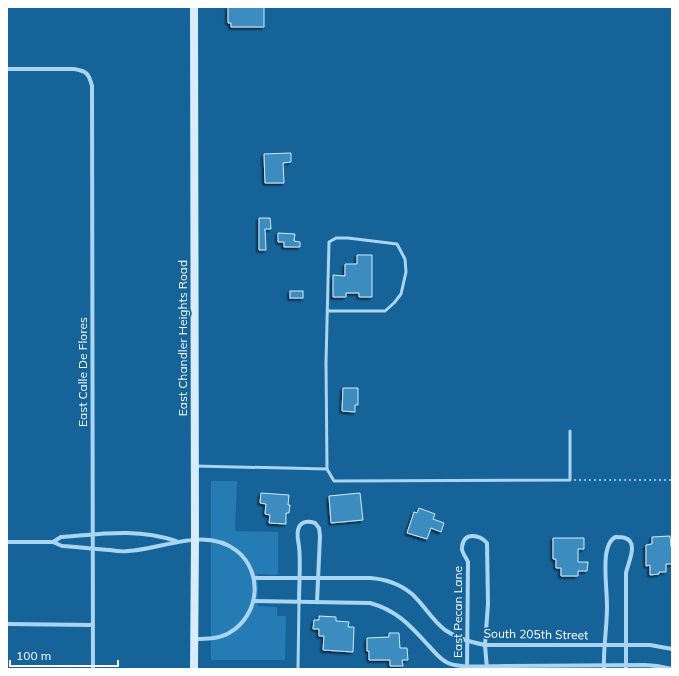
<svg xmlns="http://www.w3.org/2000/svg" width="679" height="676" font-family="Mulish,sans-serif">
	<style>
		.green { fill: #257cb5 }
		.building { fill: #3e8cc0; stroke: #d1ebfc; filter: url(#shadow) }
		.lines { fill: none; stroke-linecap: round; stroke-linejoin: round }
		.path { stroke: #a9d5f2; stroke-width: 1.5; stroke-dasharray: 2 3; stroke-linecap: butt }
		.lane { stroke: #a9d5f2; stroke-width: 3 }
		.street { stroke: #a9d5f2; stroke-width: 4 }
		.secondary { stroke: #d8edfc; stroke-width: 8 }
		.labels { text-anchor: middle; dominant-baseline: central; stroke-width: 3.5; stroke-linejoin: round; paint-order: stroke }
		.street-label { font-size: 12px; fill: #fff; stroke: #166399 }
	</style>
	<defs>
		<filter id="shadow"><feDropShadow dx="-2" dy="2" stdDeviation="1" flood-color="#0009"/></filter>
	</defs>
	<rect width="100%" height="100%" fill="#166399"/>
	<path class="green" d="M211,481h26l-2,50 43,1v43l-20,-1v32l19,1v9h9l-1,44h-74z"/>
	<g class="building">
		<path d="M228,7h36v20h-33v-4h-3z"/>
		<path d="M291,153v9l-8,1 1,20h-19l-1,-29z"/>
		<path d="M259,218h11l1,11h-6l1,21h-7z"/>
		<path d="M278,233l17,1 -1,7 6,1v5h-16v-5h-6z"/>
		<path d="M357,255h15v42h-13v-4h-13v4h-13v-22l12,1v-12h12z"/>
		<rect x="290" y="291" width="13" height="7"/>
		<path d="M343,388h15v17h-3v7l-13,-1z"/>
		<path d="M261,493l28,2 -1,10h2l-1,8h-3v11l-17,-1 1,-8 -5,-1 1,-10 -6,-1z"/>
		<path d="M360,493l3,27 -32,3 -2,-27z"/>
		<path d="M419,508l16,6 -2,5 11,4 -3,9 -10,-4 -4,11 -20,-6 7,-21 3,1z"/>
		<path d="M670,536l1,11 1,-1v18h-6v8h-7v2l-9,1v-10l-4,1v-21l6,-1v-7z"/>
		<path d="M553,538h31v11h-6v13h10l-1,9h-9v5h-17v-8h-5v-9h-3z"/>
		<path d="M319,616l17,1v4l13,1 -1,5h6l-1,25 -30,-2 1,-14h-5v-7h-6l1,-9h5z"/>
		<path d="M389,633h10l1,15h7l1,12h-6l1,6h-13v-6h-21v-9h-2v-13l22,-1z"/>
	</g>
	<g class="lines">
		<path class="path" d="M574,480h98"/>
		<g class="lane">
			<path d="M195,466l132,3 -1,-106 3,-121 7,-4h12l49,6 8,15 1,13 -5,22 -7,9 -9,8h-57"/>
			<path d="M327,469l7,12 236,-1v-49"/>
			<path d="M298,669l1,-67"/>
		</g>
		<g class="street">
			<path d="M7,69h67c13,2 15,5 18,17l1,583"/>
			<path d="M7,542h46l9,4c16,1 32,3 48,4 6,1 13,2 18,1 35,-2 78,-25 109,0 27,22 22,65 -8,82 -11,6 -23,6 -35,6"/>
			<path d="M53,542l8,-5c41,-3 75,-9 115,4"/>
			<path d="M254,578h116c15,1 30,6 42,16 12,11 20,26 33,36 13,9 26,12 40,15h165l22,4"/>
			<path d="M254,601l116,2c26,7 40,22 58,42 6,6 11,14 20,18 13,6 42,3 57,3 47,0 94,-1 140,-1l12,1 15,3"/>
			<path d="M299,602c0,-19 2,-38 0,-56 -1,-6 -3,-13 0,-19 3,-6 10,-6 16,-4l4,5 1,8 -3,66"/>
			<path d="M7,624l86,1"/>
			<path d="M467,669l1,-107c-2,-5 -7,-10 -6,-15 2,-16 18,-12 25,-4l1,61 -3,41 2,24"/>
			<path d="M604,669c-1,-20 3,-41 3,-62 0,-17 -3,-35 -1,-52 1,-6 3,-16 10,-18 3,0 7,0 9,1 14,4 3,25 1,35v96"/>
		</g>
		<path class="secondary" d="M194,669l1,-129 -1,-533"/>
	</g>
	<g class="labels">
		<g class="street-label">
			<text transform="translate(182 338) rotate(-90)">East Chandler Heights Road</text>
			<text transform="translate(82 372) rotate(-90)">East Calle De Flores</text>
			<text transform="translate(457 612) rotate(-90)">East Pecan Lane</text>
			<text transform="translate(536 634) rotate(1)">South 205th Street</text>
		</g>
	</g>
	<rect width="679" height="676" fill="none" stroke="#ffffff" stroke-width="16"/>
	<path d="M10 660v6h108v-6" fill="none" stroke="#ffffff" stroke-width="2"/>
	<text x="16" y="660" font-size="12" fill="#ffffff" stroke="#166399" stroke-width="3" paint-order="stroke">100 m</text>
</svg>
